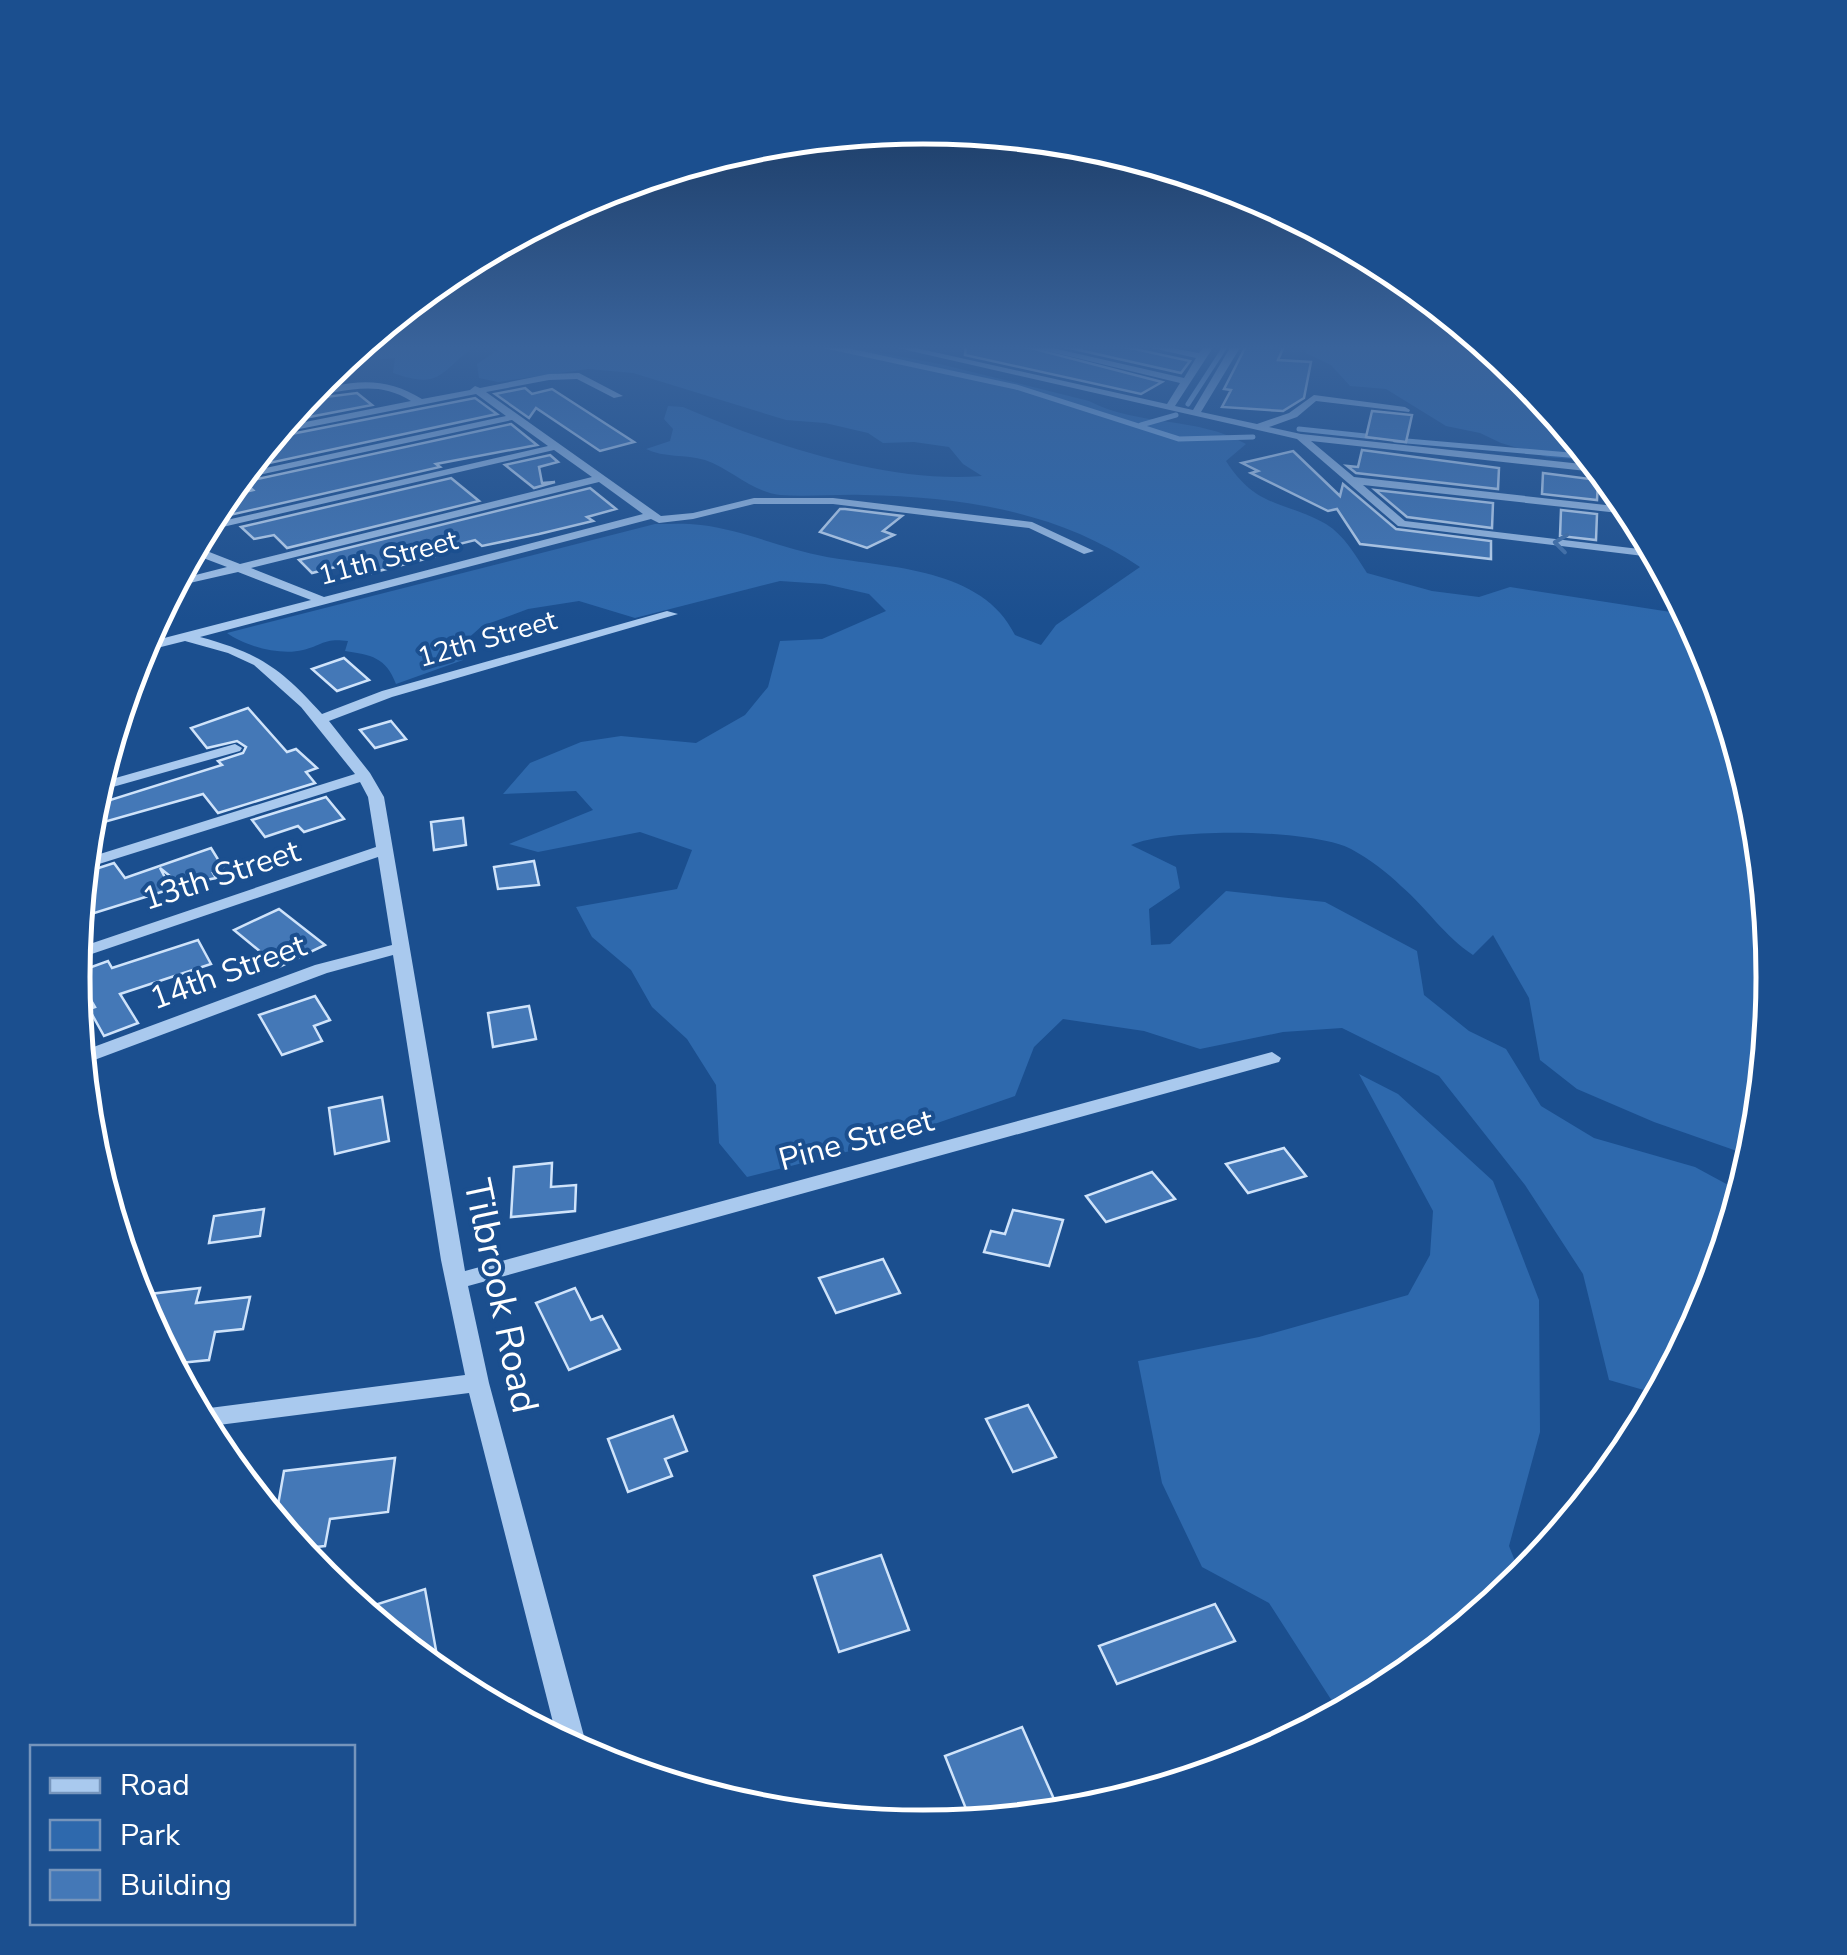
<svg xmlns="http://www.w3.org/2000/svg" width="1847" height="1955" font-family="'Nunito Sans',sans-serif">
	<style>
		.green { fill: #2e69ad }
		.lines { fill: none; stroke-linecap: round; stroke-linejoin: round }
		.stream { stroke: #9cc4f0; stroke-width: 5 }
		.building { fill: #4478b7; stroke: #cfe3fa; stroke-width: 2.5 }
		.minor { fill: #a9c9ee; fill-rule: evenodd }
		.oneway { stroke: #4674ac }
		.labels { text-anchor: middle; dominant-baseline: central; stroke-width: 8; stroke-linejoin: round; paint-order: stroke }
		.far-street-label { font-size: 28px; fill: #fff; stroke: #1b4f8f }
		.street-label { font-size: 32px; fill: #fff; stroke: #1b4f8f }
		.near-street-label { font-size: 38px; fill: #fff; stroke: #1b4f8f }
		.rim { fill: none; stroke: #fff; stroke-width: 5 }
	</style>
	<rect width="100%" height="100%" fill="#1b4f8f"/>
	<g class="green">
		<path d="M358,346h117c-36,26 -33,44 -82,27l2,-15 -57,5z"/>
		<path d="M504,346h340l96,18 149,37c50,26 108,15 157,43l-20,17c31,48 57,39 100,63 18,11 30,32 41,49l65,18 47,6 31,-10 180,28 20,37 48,160 16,166 -20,179 -100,-35 -77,-33 -37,-29 -11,-62 -36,-63 -20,20c-29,-19 -46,-47 -72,-69 -13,-13 -33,-28 -50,-37 -39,-20 -179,-22 -220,-4l45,22 4,21 -31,21 2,36 19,-1 56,-53 99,11 92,49 7,44 45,36 37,18 35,57 53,32 101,29 48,26 -34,111 -48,91 -52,-15 -26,-106 -58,-89 -86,-109 -97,-48 -59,4 -83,17 -56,-18 -81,-12 -29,28 -19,49 -141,49 -127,32 -28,-34 -3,-58 -29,-46 -35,-32 -21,-37 -39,-33 -16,-30 101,-18 15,-39 -52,-18 -102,20 -29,-8 84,-34 -17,-19 -73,3 27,-31 51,-21 40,-6 75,7 49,-28 23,-28 12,-46 42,-2 64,-28 -17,-17 -44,-10 -45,-3 -145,37 -56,-17 -51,8 -46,17 -17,15 -2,19 -67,24c-10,-27 -25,-29 -51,-33l3,-10c-25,-3 -24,4 -45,9 -23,6 -58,-4 -76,-17l428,-109c15,0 31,-1 46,1 42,5 83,24 126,32 64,11 155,11 188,78l26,10 15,-20 84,-58c-82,-56 -178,-70 -276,-72 -27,-1 -56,2 -84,0 -28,-3 -49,-26 -75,-35 -20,-6 -41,-2 -59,-11l24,-8 3,-12 -9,-10 4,-13 15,1c86,37 204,77 299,69l-19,-12 -14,-17 -35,-5 -31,1 -15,-10 -43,-10 -39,-3 -153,-47 -45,-4 -90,13 -19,-4 -2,-14z"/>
		<path d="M1306,346h183l37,30 69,85 -48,-4 -46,-14 -21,-10 -34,-7 -60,-37 -36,-3 -19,-21 -25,-12z"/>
		<path d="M1359,1074l39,20 95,87 46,119 1,132 -31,114 14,35 -127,104 -55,30 -72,-112 -67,-36 -40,-84 -24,-122 121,-24 149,-42 22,-40 3,-44z"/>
	</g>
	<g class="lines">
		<g class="stream">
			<path d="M826,346l190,41 163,52 74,-2"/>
			<path d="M1188,404l37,-57"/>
			<path d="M1141,425l35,-10"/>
			<path d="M1299,429l76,8"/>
			<path d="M1395,440l197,17"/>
		</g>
	</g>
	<g class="building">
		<path d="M966,346h57l139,36 -21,12 -176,-39z"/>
		<path d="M1061,346h60l69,15 -9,12z"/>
		<path d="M1246,346h38l-6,14 33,2 -7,36 -21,13 -61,-4 9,-17 -7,-1z"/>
		<path d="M525,388l7,6 20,-5 82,53 -34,9 -64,-43 -7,10 -34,-24z"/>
		<path d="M357,393l15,12 -89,17 19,-22z"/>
		<path d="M475,398l22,16 -251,54 22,-27 8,-4z"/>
		<path d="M1372,411l40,4 -6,27 -40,-5z"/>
		<path d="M511,424l26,21 -101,19 4,3 -210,48 -12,-11 14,-3 -5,-5 26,-6 -9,-8z"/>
		<path d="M1362,450l137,18 -1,21 -142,-16 -9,-7 11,1z"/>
		<path d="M1293,451l47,45 3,-12 53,45 95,12v18l-131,-15 -23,-35 -9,2 -77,-38 7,-2 -16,-8z"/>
		<path d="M550,455l8,7 -19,5 3,16 13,-1 -21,6 -29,-23z"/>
		<path d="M1543,473l55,7 -1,20 -55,-6z"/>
		<path d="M451,478l28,23 -192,47 -13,-13 -20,4 -13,-12z"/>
		<path d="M590,488l26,21 -29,8 6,4 -54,13 -57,12 -7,-6 -48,12 6,5 -66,17 -12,-12 -43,11 -13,-13z"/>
		<path d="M1375,490l118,13 -1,25 -85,-11z"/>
		<path d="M840,509h5l57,7 -19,15 11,4 -27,13 -47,-16z"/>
		<path d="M1561,510l36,4 -1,26 -36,-4z"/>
		<path d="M344,658l25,22 -32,11 -25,-22z"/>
		<path d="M248,708l39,44 9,-3 21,19 -11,4 9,11 -97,30 -15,-19 -106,30 -6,-18 131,-41 -4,-4 25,-8 3,-6 -9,-6 -30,7 -16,-20z"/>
		<path d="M391,721l15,18 -31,9 -15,-18z"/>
		<path d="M326,797l18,22 -40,13 -6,-6 -33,11 -13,-17z"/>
		<path d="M463,818l3,27 -32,5 -3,-28z"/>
		<path d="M211,848l13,21 -11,4 3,5 -35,7 -21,-17 11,21 -83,26 -8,-15 3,-27 31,-10 11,15z"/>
		<path d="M534,861l5,24 -41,4 -4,-22z"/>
		<path d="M279,909l46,36 -46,22 -45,-37z"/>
		<path d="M198,940l13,24 -91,30 18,29 -34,13 -15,-27 6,-2 -20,-34 33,-12 4,7z"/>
		<path d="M315,996l15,24 -16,6 8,15 -40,14 -23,-40z"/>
		<path d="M529,1006l7,33 -43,8 -5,-34z"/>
		<path d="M382,1097l7,44 -54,13 -6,-46z"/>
		<path d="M1284,1148l22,28 -58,17 -22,-29z"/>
		<path d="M552,1163l-1,24 25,-2 -1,26 -64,6 3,-50z"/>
		<path d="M1152,1172l23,27 -69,23 -20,-26z"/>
		<path d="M264,1209l-4,27 -51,7 5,-27z"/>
		<path d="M1013,1210l50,10 -14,46 -65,-14 7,-21 14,3z"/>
		<path d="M883,1259l17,34 -64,20 -17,-35z"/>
		<path d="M200,1288l-4,15 54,-6 -7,32 -28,3 -6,28 -39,4 -26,-48 6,-22z"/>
		<path d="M575,1288l16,32 11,-4 18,33 -51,21 -33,-67z"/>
		<path d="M1028,1405l28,52 -43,15 -27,-53z"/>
		<path d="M673,1416l14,35 -22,8 7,17 -44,16 -20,-53z"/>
		<path d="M395,1458l-7,54 -58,7 -5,27 -28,3 -22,-27 9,-51z"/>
		<path d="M881,1555l28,75 -70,22 -25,-76z"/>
		<path d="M425,1589l16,89 -82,-68z"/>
		<path d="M1215,1604l20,37 -118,43 -18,-38z"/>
		<path d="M1022,1727l39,88 -89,9 -27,-68z"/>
	</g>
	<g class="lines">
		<g class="minor">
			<path d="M889,346h18l260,58 13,-21 -153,-37h17l140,32 12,-20 -53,-12h19l37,7 5,-7h10l-39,60 18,4 38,-64h10l-40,66 56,12 32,-11 25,-18 91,12 5,3 -1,2 -93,-11 -19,16 -28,10 32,7 299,32 5,7 -294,-32 43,36 279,31 4,7 -274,-30 42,36 251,30 4,7 -262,-32 -101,-87z"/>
			<path d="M579,373l44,23 -9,2 -37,-19 -28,1 -63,12 175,124 32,-3 61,-15h79l199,24 62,29 -10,3 -55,-26 -196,-24h-79l-61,15 -34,4 -8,-4 -451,118c59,16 81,31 122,77l60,-23 285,-80 11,3 -286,83 -63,24 41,52 14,24 81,474 807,-219 9,6 -2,4 -811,224 21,97 99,368 -3,6 -27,-15 -89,-349 -266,34 -9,-17 271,-35 -24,-115 -48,-305 -66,18 -246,92 -1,-13 235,-87 77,-20 -14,-88 -304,103 1,-11 301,-102 -8,-50 -8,-15 -277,87 1,-10 271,-85 -54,-67 -47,-42 -26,-12 -43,-12 -48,12 4,-9 170,-44 -73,-28 -66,15 4,-7 51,-13 -37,-14 4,-7 46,18 352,-87 -38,-27 -353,82 4,-7 343,-79 -36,-26 -276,60 6,-7 264,-57 -30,-22 -202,40 6,-7 131,-26c-36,-23 -68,-8 -107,-4 8,-8 18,-9 30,-11 33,-7 59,-5 88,13l48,-9 5,-4 5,2 69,-14zM599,482l44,32 -319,83 -73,-29z"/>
			<path d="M235,744l7,4 -2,3 -145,41 3,-9z"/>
		</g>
	</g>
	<defs><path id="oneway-chevron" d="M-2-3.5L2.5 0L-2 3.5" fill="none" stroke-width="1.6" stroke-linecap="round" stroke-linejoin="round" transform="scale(2.5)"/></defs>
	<use class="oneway" href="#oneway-chevron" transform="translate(1561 543) rotate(-173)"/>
	<linearGradient id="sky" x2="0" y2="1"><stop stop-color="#0f2b4f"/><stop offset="0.56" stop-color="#39639b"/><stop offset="1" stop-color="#39639b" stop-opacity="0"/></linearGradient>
	<rect width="1847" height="620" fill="url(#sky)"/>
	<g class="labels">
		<g class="far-street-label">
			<text transform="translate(388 558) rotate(-15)">11th Street</text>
			<text transform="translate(487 639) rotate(-16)">12th Street</text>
		</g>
		<g class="street-label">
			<text transform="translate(221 875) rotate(-18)">13th Street</text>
			<text transform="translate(228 972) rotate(-20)">14th Street</text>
			<text transform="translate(856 1140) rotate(-15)">Pine Street</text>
		</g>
		<g class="near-street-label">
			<text transform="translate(501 1296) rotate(78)">Tilbrook Road</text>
		</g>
	</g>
	<path d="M0 0H1847V1955H0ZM90 977a833 833 0 1 1 1666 0a833 833 0 1 1-1666 0Z" fill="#1b4f8f" fill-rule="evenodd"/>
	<path class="rim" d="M90 977a833 833 0 1 1 1666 0a833 833 0 1 1-1666 0Z"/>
	<rect x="30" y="1745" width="325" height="180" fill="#1b4f8f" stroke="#7695bc" stroke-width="2.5"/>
	<rect x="50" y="1778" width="50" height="15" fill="#a9c9ee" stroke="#7695bc" stroke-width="2.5"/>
	<text x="120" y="1795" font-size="30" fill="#ffffff">Road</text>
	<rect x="50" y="1820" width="50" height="30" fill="#2e69ad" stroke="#7695bc" stroke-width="2.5"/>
	<text x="120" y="1845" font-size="30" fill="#ffffff">Park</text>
	<rect x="50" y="1870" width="50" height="30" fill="#4478b7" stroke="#7695bc" stroke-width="2.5"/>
	<text x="120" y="1895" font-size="30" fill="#ffffff">Building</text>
</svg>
